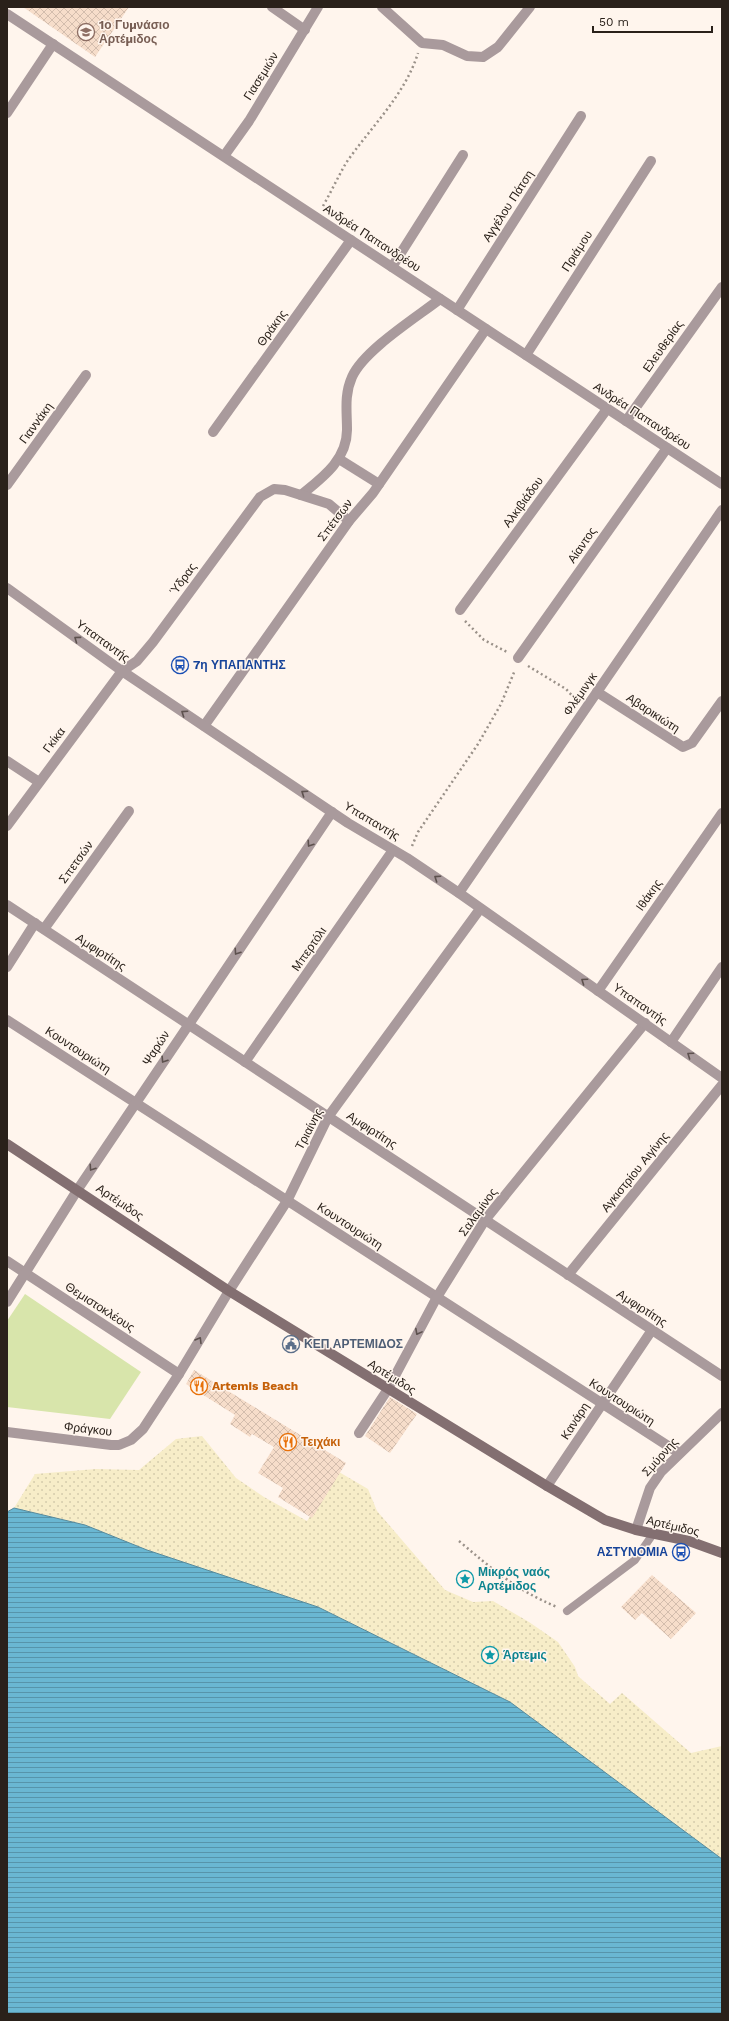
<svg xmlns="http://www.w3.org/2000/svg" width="729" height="2021" font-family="'Work Sans',sans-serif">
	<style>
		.green { fill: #d8e5ab }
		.sand { fill: url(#sand-dots) }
		.water { fill: url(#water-rules); stroke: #578a9b }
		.building { fill: url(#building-cross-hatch) }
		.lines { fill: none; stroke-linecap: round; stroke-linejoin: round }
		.path { stroke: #9a9189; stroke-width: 2.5; stroke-dasharray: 2 3; stroke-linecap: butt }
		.service { stroke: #a99a9c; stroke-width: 8 }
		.minor { stroke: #a99a9c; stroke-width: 10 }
		.tertiary { stroke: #a99a9c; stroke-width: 10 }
		.secondary { stroke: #836f71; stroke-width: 10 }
		.oneway { stroke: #5d514e }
		.labels { text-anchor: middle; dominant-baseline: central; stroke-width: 3; stroke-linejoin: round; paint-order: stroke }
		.education-label { font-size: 12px; font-weight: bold; fill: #785e54; stroke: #fff5ed; text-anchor: start }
		.street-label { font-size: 12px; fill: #2a211a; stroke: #fff5ed }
		.transit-label { font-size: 12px; font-weight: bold; fill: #164399; stroke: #fff5ed; text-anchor: start }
		.service-label { font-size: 12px; font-weight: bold; fill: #4e5e75; stroke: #fff5ed; text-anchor: start }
		.food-label { font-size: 12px; font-weight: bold; fill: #c56008; stroke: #fff5ed; text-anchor: start }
		.culture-label { font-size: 12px; font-weight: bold; fill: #0d838f; stroke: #fff5ed; text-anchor: start }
	</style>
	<defs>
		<pattern id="sand-dots" width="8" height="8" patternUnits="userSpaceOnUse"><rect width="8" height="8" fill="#f7edc8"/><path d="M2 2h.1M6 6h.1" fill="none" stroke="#d4cbab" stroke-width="1.8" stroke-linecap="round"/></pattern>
		<pattern id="water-rules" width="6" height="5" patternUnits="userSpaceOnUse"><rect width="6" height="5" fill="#6ab7d2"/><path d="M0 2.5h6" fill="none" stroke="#5794aa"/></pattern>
		<pattern id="building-cross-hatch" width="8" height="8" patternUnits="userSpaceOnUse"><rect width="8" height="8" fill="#f6ddca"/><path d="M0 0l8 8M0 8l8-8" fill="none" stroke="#d3bdad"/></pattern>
	</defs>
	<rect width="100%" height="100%" fill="#fff5ed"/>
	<path class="green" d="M25,1294l116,78 -31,47 -103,-12v-86z"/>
	<path class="sand" d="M202,1436l34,42 28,19 43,24 32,-49 29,17 9,22 68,79 28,12 20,-1 36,21 29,20 17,25 3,9 32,28 12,-11 69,60 31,-7v113l-212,-157 -192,-95 -171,-57 -62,-25 -71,-17 21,-34 61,-5 43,1 37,-31z"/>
	<path class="water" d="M14,1508l71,17 62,25 171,57 192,95 212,157v155h-715v-502z"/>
	<g class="building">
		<path d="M23,7h106l-34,50z"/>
		<path d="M194,1370l152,93 -34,55 -34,-21 5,-9 -25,-15 16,-26 -22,-13 -2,3 -20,-13 5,-9 -49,-31z"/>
		<path d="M390,1397l27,17 -27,39 -25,-17z"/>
		<path d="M652,1575l44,38 -25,26 -29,-26 -7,7 -14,-13z"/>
	</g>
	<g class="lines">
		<g class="path">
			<path d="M323,206c8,-14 15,-29 23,-43 24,-35 59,-68 72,-110"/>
			<path d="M465,621l19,19 23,12"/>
			<path d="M528,666l38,23 11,12"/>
			<path d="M412,846l6,-14 60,-88 23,-40 14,-34"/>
			<path d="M459,1541c33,28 57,49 98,66"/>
		</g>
		<path class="service" d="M567,1611l68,-51 18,-26"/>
		<g class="minor">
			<path d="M272,7l33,23"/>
			<path d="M382,7l40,36 21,2 24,11 16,1 15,-10 32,-40"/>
			<path d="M7,14l715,470"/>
			<path d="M7,113l46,-69"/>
			<path d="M224,156l25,-35 69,-114"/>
			<path d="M392,267l71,-112"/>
			<path d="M457,310l124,-194"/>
			<path d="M526,355l125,-194"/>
			<path d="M626,421l96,-134"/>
			<path d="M213,432l138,-192"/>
			<path d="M339,459l40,25"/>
			<path d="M7,485l79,-110"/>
			<path d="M301,495c21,-17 46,-35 46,-65 0,-19 -3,-35 5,-53 12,-27 65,-60 88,-78"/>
			<path d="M460,610l147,-201"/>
			<path d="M518,658l149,-210"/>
			<path d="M597,692l86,55 9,-4 30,-42"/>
			<path d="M204,726l145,-205 24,-28 113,-164"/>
			<path d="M7,761l32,21"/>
			<path d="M7,826l115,-155 15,-10 16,-19 107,-145 14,-8 11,1 44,14 20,17"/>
			<path d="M459,893l263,-383"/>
			<path d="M7,905l715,471"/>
			<path d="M44,929l85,-118"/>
			<path d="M7,967l28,-44"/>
			<path d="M598,991l124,-178"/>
			<path d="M7,1020l672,433"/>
			<path d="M671,1042l51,-75"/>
			<path d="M245,1062l148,-212"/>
			<path d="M7,1261l172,113"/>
			<path d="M568,1275l154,-190"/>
			<path d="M7,1302l71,-113 254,-377"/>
			<path d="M7,1432l104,13h8l12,-5 12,-11 36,-55 50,-83"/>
			<path d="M359,1433l29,-44 49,-92 48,-77 160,-197"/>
			<path d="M547,1486l105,-156"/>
			<path d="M636,1530l14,-42 11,-16 61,-59"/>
		</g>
		<g class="tertiary">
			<path d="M7,588l115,83 226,152 59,35 52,35 263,185"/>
			<path d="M229,1291l58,-90 41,-84 152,-208"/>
		</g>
		<path class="secondary" d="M7,1144l222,147 318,195 58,34 31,10 53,11 33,12"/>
	</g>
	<defs><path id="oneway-chevron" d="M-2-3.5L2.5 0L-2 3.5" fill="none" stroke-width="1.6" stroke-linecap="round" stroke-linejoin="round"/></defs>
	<g class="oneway">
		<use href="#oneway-chevron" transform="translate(77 639) rotate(-144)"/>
		<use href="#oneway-chevron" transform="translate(184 713) rotate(-146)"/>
		<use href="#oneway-chevron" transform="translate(304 793) rotate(-146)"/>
		<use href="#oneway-chevron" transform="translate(310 844) rotate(124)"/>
		<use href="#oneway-chevron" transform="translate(437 878) rotate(-146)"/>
		<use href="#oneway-chevron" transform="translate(237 952) rotate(124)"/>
		<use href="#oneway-chevron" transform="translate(584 981) rotate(-145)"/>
		<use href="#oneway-chevron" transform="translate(690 1055) rotate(-145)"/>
		<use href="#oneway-chevron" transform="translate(164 1060) rotate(123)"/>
		<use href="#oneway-chevron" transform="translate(92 1168) rotate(124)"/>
		<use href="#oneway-chevron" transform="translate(418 1332) rotate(118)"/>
		<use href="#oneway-chevron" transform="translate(199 1340) rotate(-59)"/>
	</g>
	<defs>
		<g id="school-ring" transform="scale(0.9)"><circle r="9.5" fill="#fff5ed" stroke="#8d6e63" stroke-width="1.5"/><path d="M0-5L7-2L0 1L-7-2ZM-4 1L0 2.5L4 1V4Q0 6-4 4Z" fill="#8d6e63"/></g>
		<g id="bus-ring" transform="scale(0.9)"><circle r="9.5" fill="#fff5ed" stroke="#1a4fb4" stroke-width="1.5"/><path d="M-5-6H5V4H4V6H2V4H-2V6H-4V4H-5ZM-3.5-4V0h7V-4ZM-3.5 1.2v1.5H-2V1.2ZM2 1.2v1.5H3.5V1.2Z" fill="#1a4fb4"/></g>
		<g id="civic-ring" transform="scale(0.9)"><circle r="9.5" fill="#fff5ed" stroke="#5c6f8a" stroke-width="1.5"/><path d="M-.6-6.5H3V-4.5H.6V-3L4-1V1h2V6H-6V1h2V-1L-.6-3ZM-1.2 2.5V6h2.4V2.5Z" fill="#5c6f8a"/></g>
		<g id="restaurant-ring" transform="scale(0.9)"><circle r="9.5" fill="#fff5ed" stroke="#e8710a" stroke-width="1.5"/><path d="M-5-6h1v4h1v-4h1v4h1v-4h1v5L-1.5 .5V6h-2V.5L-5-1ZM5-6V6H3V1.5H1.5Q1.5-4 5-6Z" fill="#e8710a"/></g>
		<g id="sight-ring" transform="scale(0.9)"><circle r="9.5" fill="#fff5ed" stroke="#0f9aa8" stroke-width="1.5"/><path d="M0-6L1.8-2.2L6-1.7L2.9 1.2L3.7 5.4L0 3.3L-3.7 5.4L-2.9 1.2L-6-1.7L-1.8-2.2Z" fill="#0f9aa8"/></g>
	</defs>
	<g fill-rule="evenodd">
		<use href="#school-ring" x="86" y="32"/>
		<use href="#bus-ring" x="180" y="665"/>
		<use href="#civic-ring" x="291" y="1344"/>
		<use href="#restaurant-ring" x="199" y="1386"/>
		<use href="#restaurant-ring" x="288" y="1442"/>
		<use href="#bus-ring" x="681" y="1552"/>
		<use href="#sight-ring" x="465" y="1579"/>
		<use href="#sight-ring" x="490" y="1655"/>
	</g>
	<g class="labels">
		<g class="education-label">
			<text x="99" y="25">1ο Γυμνάσιο<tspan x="99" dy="14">Αρτέμιδος</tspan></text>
		</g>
		<g class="street-label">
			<text transform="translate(261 76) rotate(-58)">Γιασεμιών</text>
			<text transform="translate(508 206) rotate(-57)">Αγγέλου Πάτση</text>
			<text transform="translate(372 238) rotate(33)">Ανδρέα Παπανδρέου</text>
			<text transform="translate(577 251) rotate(-57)">Πριάμου</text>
			<text transform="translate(272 328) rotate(-54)">Θράκης</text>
			<text transform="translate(663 346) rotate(-55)">Ελευθερίας</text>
			<text transform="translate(642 416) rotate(33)">Ανδρέα Παπανδρέου</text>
			<text transform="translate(36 423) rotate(-54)">Γιαννάκη</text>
			<text transform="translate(523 502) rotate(-54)">Αλκιβιάδου</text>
			<text transform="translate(335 520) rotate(-53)">Σπέτσων</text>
			<text transform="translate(582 545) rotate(-55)">Αίαντος</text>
			<text transform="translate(183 579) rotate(-54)">Ύδρας</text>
			<text transform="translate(103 641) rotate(36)">Υπαπαντής</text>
			<text transform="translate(580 694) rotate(-55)">Φλέμινγκ</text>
			<text transform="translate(653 713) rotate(33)">Αβαρικιώτη</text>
			<text transform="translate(54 740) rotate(-53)">Γκίκα</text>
			<text transform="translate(372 821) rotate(31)">Υπαπαντής</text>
			<text transform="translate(76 862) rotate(-54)">Σπετσών</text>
			<text transform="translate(649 895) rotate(-55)">Ιθάκης</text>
			<text transform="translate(309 949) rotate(-55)">Μπερτόλι</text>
			<text transform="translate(101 952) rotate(33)">Αμφιρτίτης</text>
			<text transform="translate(640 1004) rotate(35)">Υπαπαντής</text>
			<text transform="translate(156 1048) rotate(-57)">Ψαρών</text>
			<text transform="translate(78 1050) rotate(33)">Κουντουριώτη</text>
			<text transform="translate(309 1129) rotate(-62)">Τριαίνης</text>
			<text transform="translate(372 1130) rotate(33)">Αμφιρτίτης</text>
			<text transform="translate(635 1172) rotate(-51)">Αγκιστρίου Αιγίνης</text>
			<text transform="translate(120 1202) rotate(34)">Αρτέμιδος</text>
			<text transform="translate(478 1212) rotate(-54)">Σαλαμίνος</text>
			<text transform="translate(350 1226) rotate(33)">Κουντουριώτη</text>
			<text transform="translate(100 1307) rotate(33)">Θεμιστοκλέους</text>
			<text transform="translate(642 1308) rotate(33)">Αμφιρτίτης</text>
			<text transform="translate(392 1377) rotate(32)">Αρτέμιδος</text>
			<text transform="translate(622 1402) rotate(33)">Κουντουριώτη</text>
			<text transform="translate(575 1421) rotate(-57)">Κανάρη</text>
			<text transform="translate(88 1429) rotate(7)">Φράγκου</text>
			<text transform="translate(660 1457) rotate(-48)">Σμύρνης</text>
			<text transform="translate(673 1526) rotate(13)">Αρτέμιδος</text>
		</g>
		<g class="transit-label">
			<text x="193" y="665">7η ΥΠΑΠΑΝΤΗΣ</text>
			<text x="668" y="1552" text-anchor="end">ΑΣΤΥΝΟΜΙΑ</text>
		</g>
		<g class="service-label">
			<text x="304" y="1344">ΚΕΠ ΑΡΤΕΜΙΔΟΣ</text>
		</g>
		<g class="food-label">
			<text x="212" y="1386">Artemis Beach</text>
			<text x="301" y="1442">Τειχάκι</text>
		</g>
		<g class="culture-label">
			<text x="478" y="1572">Μικρός ναός<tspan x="478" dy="14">Αρτέμιδος</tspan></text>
			<text x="503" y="1655">Άρτεμις</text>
		</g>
	</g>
	<rect width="729" height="2021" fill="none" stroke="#2a211a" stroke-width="16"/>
	<path d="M593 26v6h119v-6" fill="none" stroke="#2a211a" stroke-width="2"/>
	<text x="599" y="26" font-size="12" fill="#2a211a" stroke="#fff5ed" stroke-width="3" paint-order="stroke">50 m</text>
</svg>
